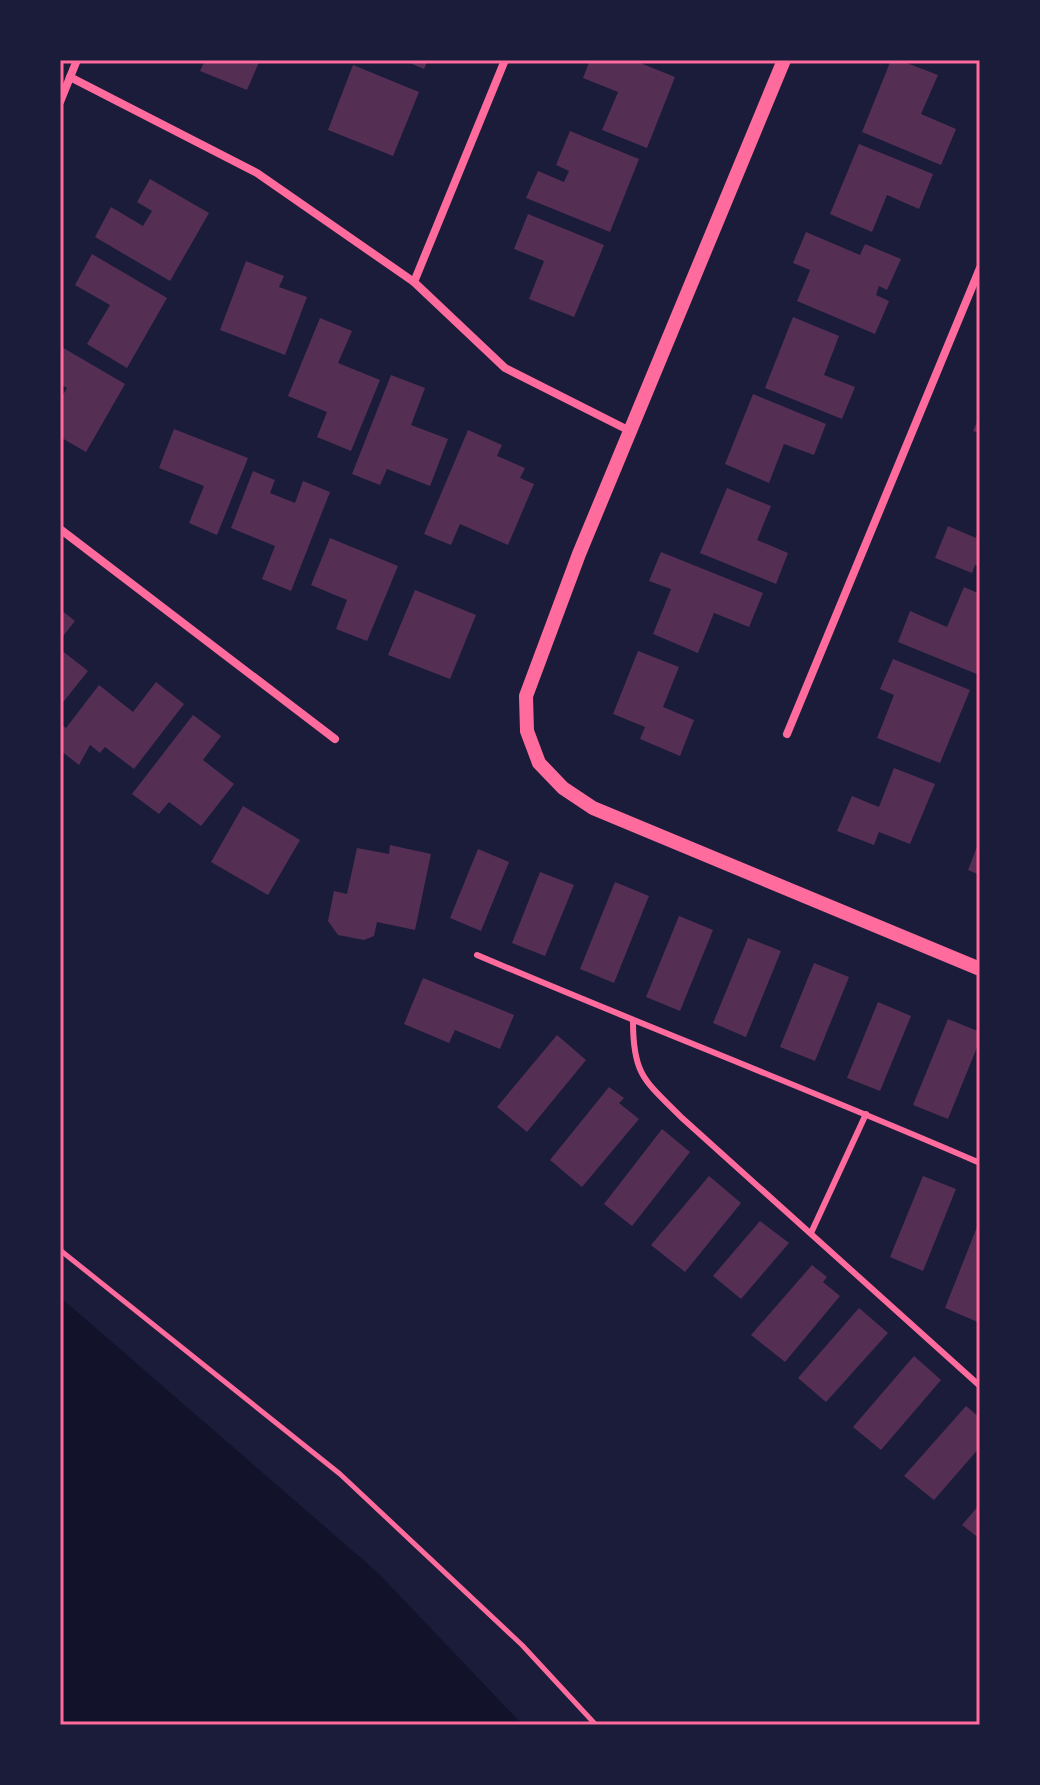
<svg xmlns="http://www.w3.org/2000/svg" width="1040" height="1785" font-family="'Zilla Slab',serif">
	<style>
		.water { fill: #12122b }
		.building { fill: #542f53 }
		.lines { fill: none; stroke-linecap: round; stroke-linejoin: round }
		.path { stroke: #ff6b9d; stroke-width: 5 }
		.service { stroke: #ff6b9d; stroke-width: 6 }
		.minor { stroke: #ff6b9d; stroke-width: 8 }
		.tertiary { stroke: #ff6b9d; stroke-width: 14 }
		.neatline { fill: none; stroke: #ff6b9d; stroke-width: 3 }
	</style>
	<rect width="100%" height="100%" fill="#1b1b3a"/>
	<path class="water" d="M60,1297l317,275 146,153h-463z"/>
	<g class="building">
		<path d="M205,60h55l-13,30 -47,-19z"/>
		<path d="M403,60h25l-4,9z"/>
		<path d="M590,60h43l42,17 -28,71 -45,-18 16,-38 -35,-14z"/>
		<path d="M891,60h8l39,15 -17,39 35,15 -15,36 -79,-33z"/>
		<path d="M353,65l66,27 -26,64 -65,-26z"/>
		<path d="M570,131l69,28 -29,73 -84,-34 12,-27 26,11 5,-11 -13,-6z"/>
		<path d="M859,144l74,30 -14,35 -32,-14 -15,37 -42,-18z"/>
		<path d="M150,179l59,34 -39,68 -75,-44 16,-30 32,19 9,-15 -15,-9z"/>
		<path d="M528,214l76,31 -30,72 -45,-18 15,-38 -30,-12z"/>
		<path d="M806,232l54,23 5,-11 36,15 -14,31 -8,-4 -3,9 13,6 -14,33 -78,-33 13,-31 -17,-7z"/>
		<path d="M92,254l75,44 -40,70 -40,-24 23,-39 -35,-20z"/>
		<path d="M246,261l38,15 -5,11 28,10 -22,58 -65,-25z"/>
		<path d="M793,317l46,19 -15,39 31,12 -13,32 -77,-31z"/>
		<path d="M320,318l32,13 -14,32 42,17 -29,71 -34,-14 10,-25 -39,-16z"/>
		<path d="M60,346l65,38 -39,68 -26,-15v-37l7,-12 -7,-4z"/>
		<path d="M391,375l34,13 -14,37 37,14 -18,47 -43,-17 -7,16 -28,-11z"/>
		<path d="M753,394l73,30 -12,31 -30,-11 -15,39 -44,-19z"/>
		<path d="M980,415v18l-7,-2z"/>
		<path d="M174,429l74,29 -31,77 -28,-12 15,-37 -45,-18z"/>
		<path d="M468,430l34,15 -5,11 28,12 -5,10 14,6 -26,61 -48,-21 -9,21 -27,-11z"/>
		<path d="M253,471l22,9 -5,13 25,10 8,-22 27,11 -39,99 -29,-12 13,-33 -44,-18z"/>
		<path d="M727,488l44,18 -14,34 31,13 -12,31 -76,-31z"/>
		<path d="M948,526l28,12 4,-9v38l-5,-2 -3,8 -37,-15z"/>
		<path d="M330,538l68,28 -31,75 -31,-12 11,-29 -36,-15z"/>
		<path d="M661,552l102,41 -14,34 -35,-14 -16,40 -45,-19 18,-45 -22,-8z"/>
		<path d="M964,587l16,7 -1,81 -81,-33 12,-31 37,16z"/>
		<path d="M415,590l61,25 -26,64 -62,-24z"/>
		<path d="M60,609l15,12 -15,19z"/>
		<path d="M60,649l28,22 -28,35z"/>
		<path d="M638,651l41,16 -16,40 31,13 -14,36 -40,-17 5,-12 -32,-13z"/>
		<path d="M893,659l77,31 -30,73 -63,-25 17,-43 -14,-6z"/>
		<path d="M156,682l28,22 -50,65 -29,-22 -5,6 -10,-8 -11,20 -19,-15v-23l2,-2 4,3 33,-43 34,27z"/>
		<path d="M193,715l28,21 -18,24 31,24 -33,42 -32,-24 -10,12 -27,-20z"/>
		<path d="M894,768l41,16 -25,60 -31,-12 -5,13 -37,-14 15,-35 27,11z"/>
		<path d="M243,806l57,34 -32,55 -57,-33z"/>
		<path d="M980,839v36l-12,-5z"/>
		<path d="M390,845l41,9 -16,76 -38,-8 -3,14 -10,4 -26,-5 -10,-14 6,-30 13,3 10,-46 32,6z"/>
		<path d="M478,849l31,13 -28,69 -31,-13z"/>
		<path d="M540,872l34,13 -29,71 -33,-13z"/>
		<path d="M615,882l34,14 -35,87 -34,-14z"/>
		<path d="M679,916l34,14 -33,81 -34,-14z"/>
		<path d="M748,938l33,13 -35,86 -33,-14z"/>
		<path d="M814,963l35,14 -34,84 -35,-14z"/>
		<path d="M423,978l91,37 -14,34 -45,-19 -6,13 -45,-19z"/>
		<path d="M878,1002l33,14 -31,75 -33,-13z"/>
		<path d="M948,1019l32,13v8l-32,79 -35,-14z"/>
		<path d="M557,1035l29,25 -59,72 -30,-25z"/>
		<path d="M609,1087l15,11 -5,5 20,16 -57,68 -32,-27z"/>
		<path d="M662,1129l28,23 -58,74 -28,-22z"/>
		<path d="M709,1176l32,27 -56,69 -34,-27z"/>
		<path d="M923,1176l33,13 -33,82 -33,-14z"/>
		<path d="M760,1221l29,22 -48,56 -28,-23z"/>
		<path d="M977,1227l3,1v95l-35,-15z"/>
		<path d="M812,1265l15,12 -4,5 17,14 -55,66 -34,-27z"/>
		<path d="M859,1308l29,25 -62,69 -28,-24z"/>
		<path d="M914,1356l27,24 -60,70 -28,-23z"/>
		<path d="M966,1406l14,12v29l-46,53 -30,-24z"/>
		<path d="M980,1504v35l-18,-14z"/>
	</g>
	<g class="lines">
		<path class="path" d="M60,1250l280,224 182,171 74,80"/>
		<g class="service">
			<path d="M477,955c167,71 337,136 503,208"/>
			<path d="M633,1022c0,53 12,59 48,95l299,269"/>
			<path d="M811,1233l55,-119"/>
		</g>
		<g class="minor">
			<path d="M70,77l187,96 157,109 91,86 125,63"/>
			<path d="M60,102l17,-42"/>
			<path d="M414,282l91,-222"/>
			<path d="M60,529l275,210"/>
			<path d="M787,734l193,-466"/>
		</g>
		<path class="tertiary" d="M784,60l-205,494 -53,142 1,35 12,32 24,25 30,20 387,161"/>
	</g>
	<rect width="1040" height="1785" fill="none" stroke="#1b1b3a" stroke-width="124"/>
	<rect x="62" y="62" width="916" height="1661" class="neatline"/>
</svg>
